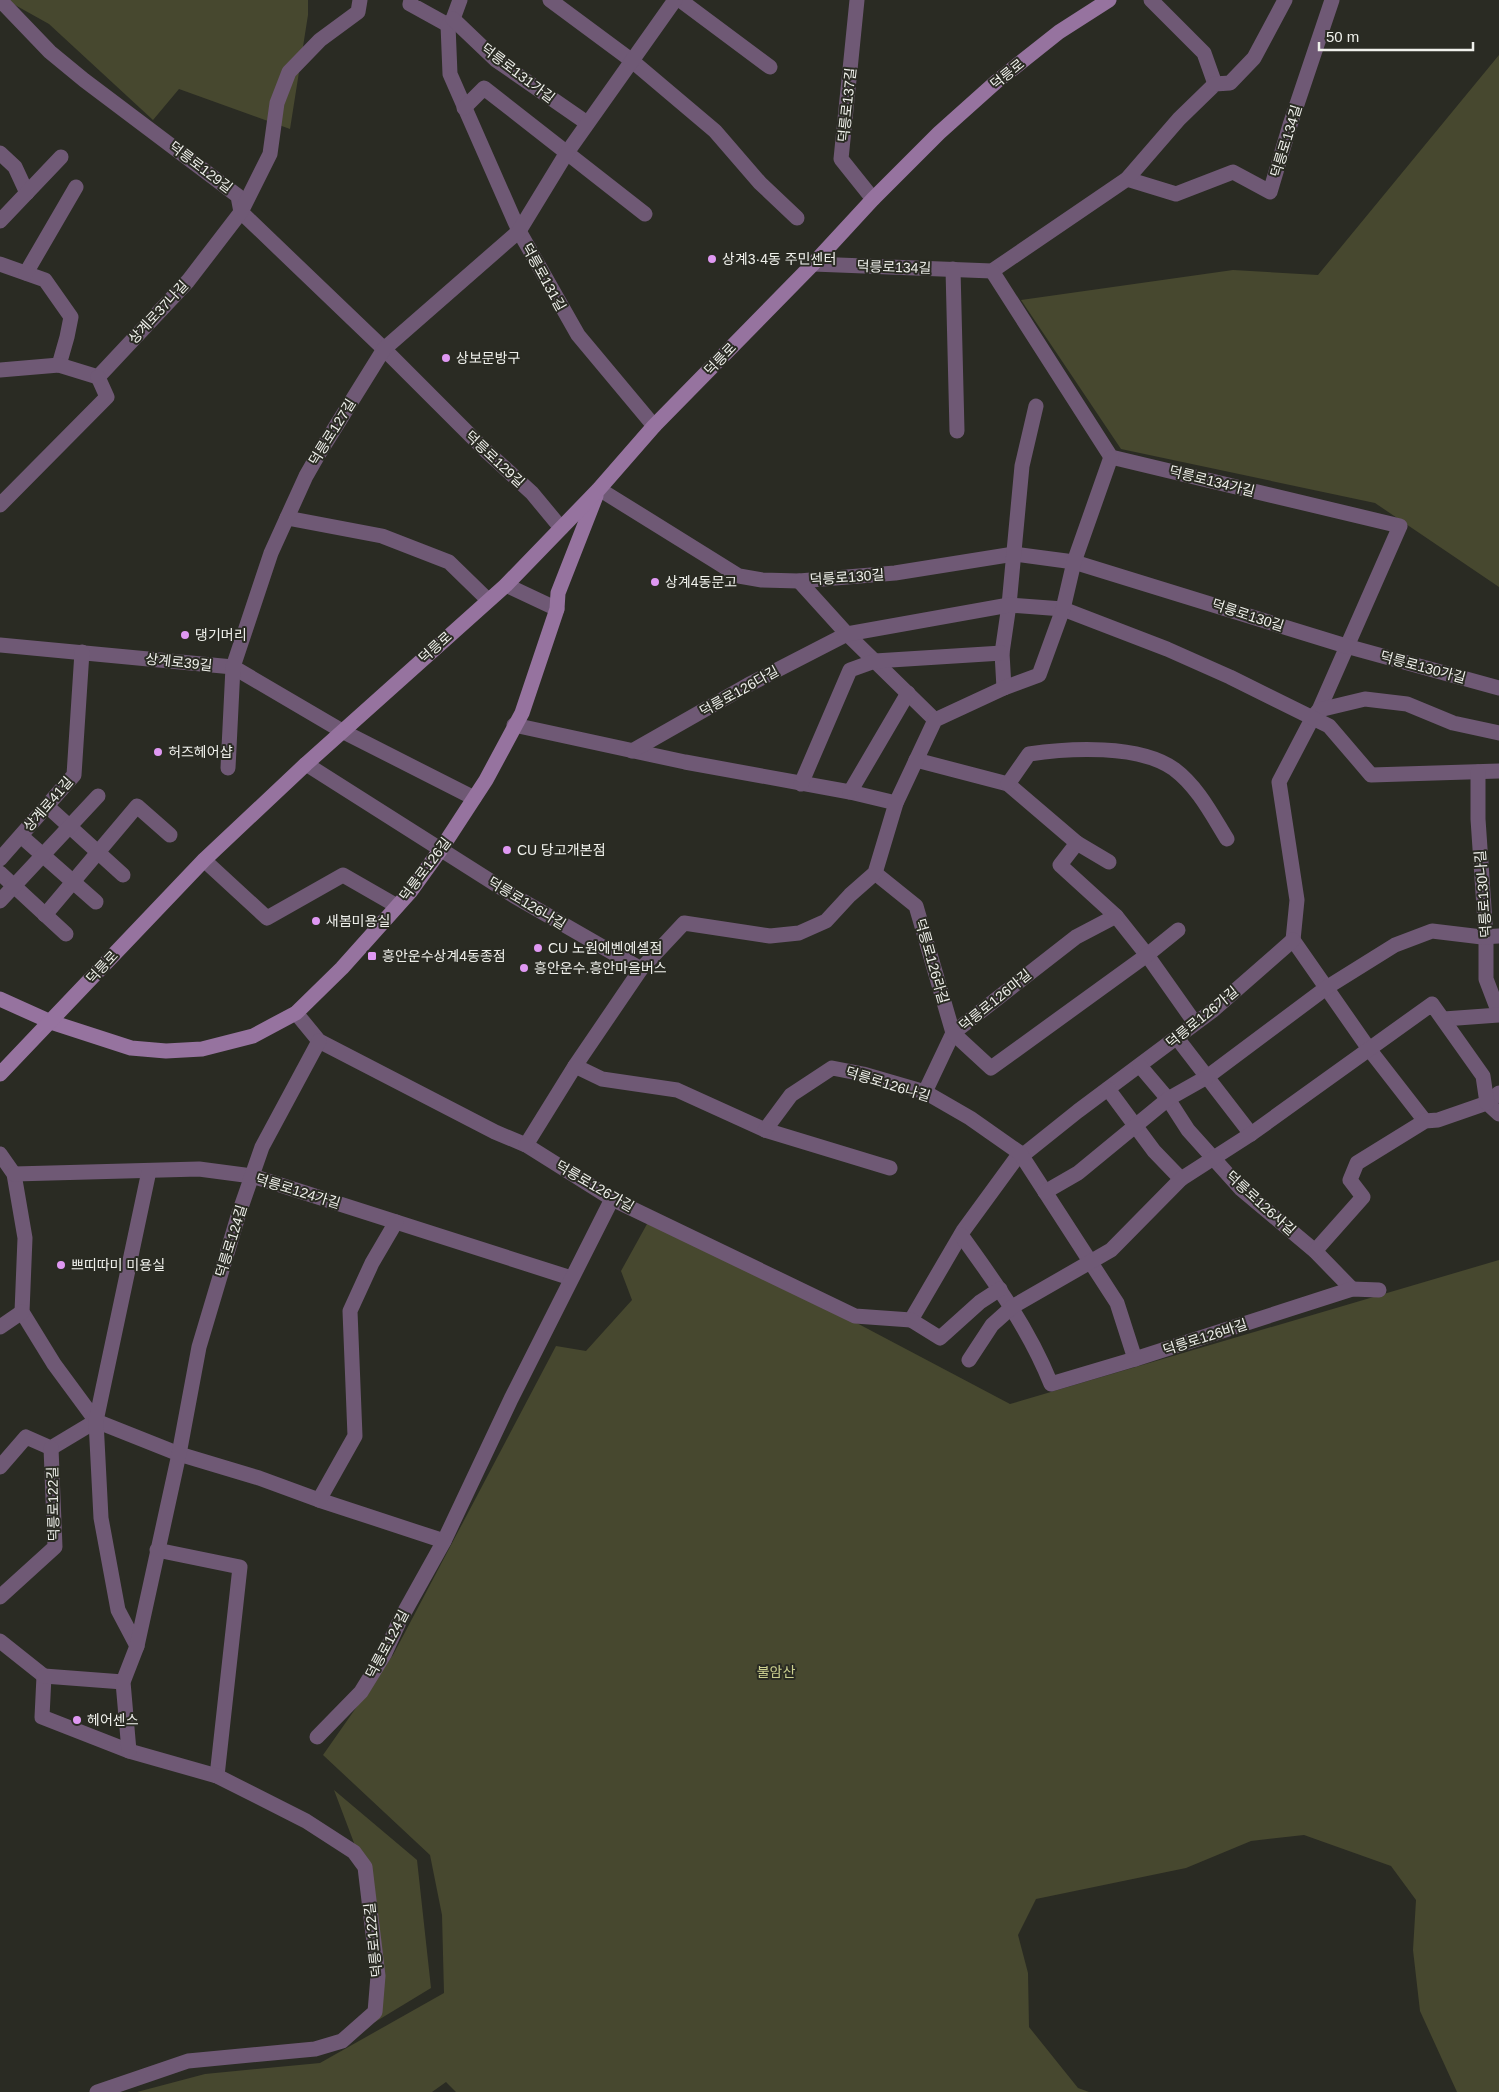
<svg xmlns="http://www.w3.org/2000/svg" width="1499" height="2092" font-family="Helvetica,'Noto Sans KR',sans-serif">
	<style>
		.green { fill: #47482f }
		.lines { fill: none; stroke-linecap: round; stroke-linejoin: round }
		.street { stroke: #6f5975; stroke-width: 15 }
		.secondary { stroke: #96739f; stroke-width: 15 }
		.poi-dot { fill: #df98f2; stroke: #2a2b23; stroke-width: 2 }
		.labels { text-anchor: middle; dominant-baseline: central; stroke-width: 4; stroke-linejoin: round; paint-order: stroke }
		.street-label { font-size: 14px; fill: #eff0eb; stroke: #2a2b23 }
		.poi-label { font-size: 14px; fill: #eff0eb; stroke: #2a2b23; text-anchor: start }
		.park-label { font-size: 14px; fill: #cbcf8f; stroke: #2a2b23 }
	</style>
	<rect width="100%" height="100%" fill="#2a2b23"/>
	<g class="green">
		<path d="M6,0h302v15l-18,114 -111,-40 -26,31 -104,-96z"/>
		<path d="M1499,55v532l-124,-84 -254,-54 -100,-149 212,-30 85,5z"/>
		<path d="M652,1215l358,189 489,-144v832h-42l-37,-81 -7,-61 3,-50 -25,-34 -87,-31 -53,6 -65,27 -150,31 -18,36 10,38 1,54 49,61 11,4h-633l-10,-10 -14,10h-295l68,-18 115,-11 124,-70 -2,-78 -12,-60 -107,-100 70,-100 163,-309 30,5 46,-51 -11,-29z"/>
		<path d="M334,1790l83,70 14,128 -56,34 -3,-138 -10,-20z"/>
	</g>
	<g class="lines">
		<g class="street">
			<path d="M0,0l50,52 34,28 154,116 3,16 143,137 100,100 48,44 29,35"/>
			<path d="M411,0l-1,4 38,21"/>
			<path d="M460,0l-7,19 -5,6 2,49 69,157 59,104 76,91"/>
			<path d="M550,0l81,60 84,71 45,52 37,35"/>
			<path d="M680,0l90,67"/>
			<path d="M857,0l-16,159 32,40"/>
			<path d="M1151,0l53,53 11,31"/>
			<path d="M453,19l43,41 91,63"/>
			<path d="M464,108l20,-20 161,126"/>
			<path d="M0,153l15,14 12,26"/>
			<path d="M1127,179l49,15 57,-22 37,20 20,-67 42,-125"/>
			<path d="M0,221l61,-64"/>
			<path d="M0,264l45,16 26,37 -4,20 -8,28"/>
			<path d="M813,264l179,7 135,-92 52,-60 36,-35 15,-1 24,-25 31,-58"/>
			<path d="M953,269l4,162"/>
			<path d="M992,271l119,186 289,69 -81,184 -6,7 -34,65 18,118 -4,40"/>
			<path d="M26,273l50,-86"/>
			<path d="M0,370l59,-5 39,12"/>
			<path d="M98,377l90,-96 53,-69 29,-58 7,-51 12,-31 31,-32 38,-28 2,-12"/>
			<path d="M599,489l140,87 23,4 37,1 96,-8 119,-19 60,8 272,84 153,42"/>
			<path d="M0,505l107,-108 -9,-20"/>
			<path d="M287,518l95,18 67,26 39,38"/>
			<path d="M799,581l48,53 88,86"/>
			<path d="M506,585l51,24"/>
			<path d="M0,645l233,22 109,64 132,67"/>
			<path d="M1004,688l-2,-35 7,-48 13,-139 14,-60"/>
			<path d="M1319,710l46,-11 42,5 46,19 46,10"/>
			<path d="M514,725l171,37 165,30 46,11"/>
			<path d="M632,751l116,-66 99,-51 162,-29 54,4 104,40 63,28 99,49 42,49 128,-4"/>
			<path d="M916,760l92,24 69,59 -17,22 56,51 31,39 48,68"/>
			<path d="M306,764l208,132 127,73"/>
			<path d="M228,768l5,-101 38,-114 35,-77 12,-21 66,-106 135,-118 47,-77 109,-154"/>
			<path d="M1478,772v47l8,118v42l13,34"/>
			<path d="M801,784l49,-114 25,-9 127,-8"/>
			<path d="M1008,784l21,-30c40,-6 110,-10 145,15 24,18 38,46 53,70"/>
			<path d="M850,792l58,-99"/>
			<path d="M47,806l76,69"/>
			<path d="M21,836l75,66"/>
			<path d="M1077,843l32,19"/>
			<path d="M0,859l74,-84 8,-123"/>
			<path d="M204,860l63,58 76,-43 54,31"/>
			<path d="M0,873l66,61"/>
			<path d="M875,873l41,33 37,127 -28,59"/>
			<path d="M0,901l98,-105"/>
			<path d="M45,915l92,-109 33,29"/>
			<path d="M1116,916l-40,21 -123,96 38,35 156,-113 31,-25"/>
			<path d="M1293,940l76,109 56,72"/>
			<path d="M296,1013l23,28 176,91 31,13 86,54 243,117 56,4 52,-89 57,-78 3,2 55,-44 134,-100 81,-71"/>
			<path d="M1444,1019l55,-4"/>
			<path d="M1177,1038l74,96"/>
			<path d="M575,1066l27,13 75,11 88,40 125,38"/>
			<path d="M1140,1066l28,33 20,31 53,59 74,62 37,38"/>
			<path d="M1108,1089l46,62 27,28"/>
			<path d="M1487,1103l12,-10"/>
			<path d="M765,1130l26,-35 41,-27 31,6 62,18 45,26 50,35 97,150 18,56"/>
			<path d="M526,1145l49,-79 66,-97 43,-46 86,13 29,-3 27,-12 24,-26 25,-22 21,-70 39,-83 69,-32 35,-13 24,-66 11,-47 37,-105"/>
			<path d="M0,1154l14,20 11,64 -3,74 32,52 42,57 83,33 80,24 60,22 125,41"/>
			<path d="M14,1174l185,-5 53,7 319,102"/>
			<path d="M1045,1192l33,-19 90,-74 39,-22 119,-89 69,-43 37,-14 50,6 17,-1"/>
			<path d="M961,1235c34,47 68,94 90,149l84,-25 217,-70 27,1"/>
			<path d="M1315,1251l48,-54 -13,-17 7,-17 68,-42 13,-1 49,-17 12,11"/>
			<path d="M911,1320l29,18 40,-36 20,-13"/>
			<path d="M0,1327l22,-15"/>
			<path d="M969,1360l23,-35 20,-18 99,-57 70,-71 70,-45 181,-130 51,72 4,27"/>
			<path d="M0,1467l26,-30 25,11 45,-27"/>
			<path d="M319,1500l36,-64 -5,-125 22,-48 24,-41"/>
			<path d="M157,1550l83,17 -23,209"/>
			<path d="M0,1597l55,-50 -4,-99"/>
			<path d="M0,1641l44,35"/>
			<path d="M137,1646l-19,-36 -17,-92 -5,-97 53,-250"/>
			<path d="M44,1676l-2,41 87,34 88,25 89,45 48,31 11,15 13,109 -3,36 -33,29 -27,8 -127,12 -91,31"/>
			<path d="M44,1676l79,6"/>
			<path d="M317,1737l44,-45 24,-39 15,-33 44,-79 67,-142 101,-200"/>
			<path d="M129,1751l-6,-69 14,-36 42,-192 20,-107 40,-134 23,-66 57,-106"/>
		</g>
		<g class="secondary">
			<path d="M0,999l51,23 80,26 35,3 36,-2 51,-13 43,-23 46,-45 68,-76 31,-43 45,-69 36,-67 35,-104 1,-16 38,-97"/>
			<path d="M0,1074l204,-214 102,-96 200,-179 93,-96 55,-63 159,-162 60,-65 66,-66 57,-51 63,-50 50,-32"/>
		</g>
	</g>
	<g class="poi-dot">
		<circle cx="712" cy="259" r="5"/>
		<circle cx="446" cy="358" r="5"/>
		<circle cx="655" cy="582" r="5"/>
		<circle cx="185" cy="635" r="5"/>
		<circle cx="158" cy="752" r="5"/>
		<circle cx="507" cy="850" r="5"/>
		<circle cx="316" cy="921" r="5"/>
		<circle cx="538" cy="948" r="5"/>
		<rect x="367" y="951" width="10" height="10" rx="2.5"/>
		<circle cx="524" cy="968" r="5"/>
		<circle cx="61" cy="1265" r="5"/>
		<circle cx="77" cy="1720" r="5"/>
	</g>
	<g class="labels">
		<g class="street-label">
			<text transform="translate(518 73) rotate(37)">덕릉로131가길</text>
			<text transform="translate(1007 74) rotate(-39)">덕릉로</text>
			<text transform="translate(847 105) rotate(-84)">덕릉로137길</text>
			<text transform="translate(1286 141) rotate(-73)">덕릉로134길</text>
			<text transform="translate(201 167) rotate(37)">덕릉로129길</text>
			<text transform="translate(894 267) rotate(2)">덕릉로134길</text>
			<text transform="translate(544 277) rotate(61)">덕릉로131길</text>
			<text transform="translate(158 312) rotate(-47)">상계로37나길</text>
			<text transform="translate(720 359) rotate(-46)">덕릉로</text>
			<text transform="translate(332 432) rotate(-58)">덕릉로127길</text>
			<text transform="translate(495 459) rotate(43)">덕릉로129길</text>
			<text transform="translate(1212 481) rotate(14)">덕릉로134가길</text>
			<text transform="translate(847 577) rotate(-4)">덕릉로130길</text>
			<text transform="translate(1248 615) rotate(18)">덕릉로130길</text>
			<text transform="translate(435 647) rotate(-42)">덕릉로</text>
			<text transform="translate(179 662) rotate(6)">상계로39길</text>
			<text transform="translate(1423 667) rotate(15)">덕릉로130가길</text>
			<text transform="translate(739 691) rotate(-29)">덕릉로126다길</text>
			<text transform="translate(48 804) rotate(-49)">상계로41길</text>
			<text transform="translate(425 869) rotate(-53)">덕릉로126길</text>
			<text transform="translate(1483 894) rotate(-94)">덕릉로130나길</text>
			<text transform="translate(527 903) rotate(31)">덕릉로126나길</text>
			<text transform="translate(932 961) rotate(74)">덕릉로126라길</text>
			<text transform="translate(102 967) rotate(-47)">덕릉로</text>
			<text transform="translate(995 1000) rotate(-39)">덕릉로126마길</text>
			<text transform="translate(1202 1017) rotate(-39)">덕릉로126가길</text>
			<text transform="translate(888 1084) rotate(17)">덕릉로126나길</text>
			<text transform="translate(595 1186) rotate(30)">덕릉로126가길</text>
			<text transform="translate(298 1191) rotate(17)">덕릉로124가길</text>
			<text transform="translate(1261 1203) rotate(42)">덕릉로126사길</text>
			<text transform="translate(231 1241) rotate(-73)">덕릉로124길</text>
			<text transform="translate(1205 1337) rotate(-18)">덕릉로126바길</text>
			<text transform="translate(53 1504) rotate(-91)">덕릉로122길</text>
			<text transform="translate(387 1644) rotate(-62)">덕릉로124길</text>
			<text transform="translate(373 1940) rotate(-96)">덕릉로122길</text>
		</g>
		<g class="poi-label">
			<text x="722" y="259">상계3·4동 주민센터</text>
			<text x="456" y="358">상보문방구</text>
			<text x="665" y="582">상계4동문고</text>
			<text x="195" y="635">댕기머리</text>
			<text x="168" y="752">허즈헤어샵</text>
			<text x="517" y="850">CU 당고개본점</text>
			<text x="326" y="921">새봄미용실</text>
			<text x="548" y="948">CU 노원에벤에셀점</text>
			<text x="382" y="956">흥안운수상계4동종점</text>
			<text x="534" y="968">흥안운수.흥안마을버스</text>
			<text x="71" y="1265">쁘띠따미 미용실</text>
			<text x="87" y="1720">헤어센스</text>
		</g>
		<g class="park-label">
			<text x="776" y="1672">불암산</text>
		</g>
	</g>
	<path d="M1319 42v8h154v-8" fill="none" stroke="#eff0eb" stroke-width="2.5"/>
	<text x="1326" y="42" font-size="15" fill="#eff0eb" stroke="#2a2b23" stroke-width="4" paint-order="stroke">50 m</text>
</svg>
